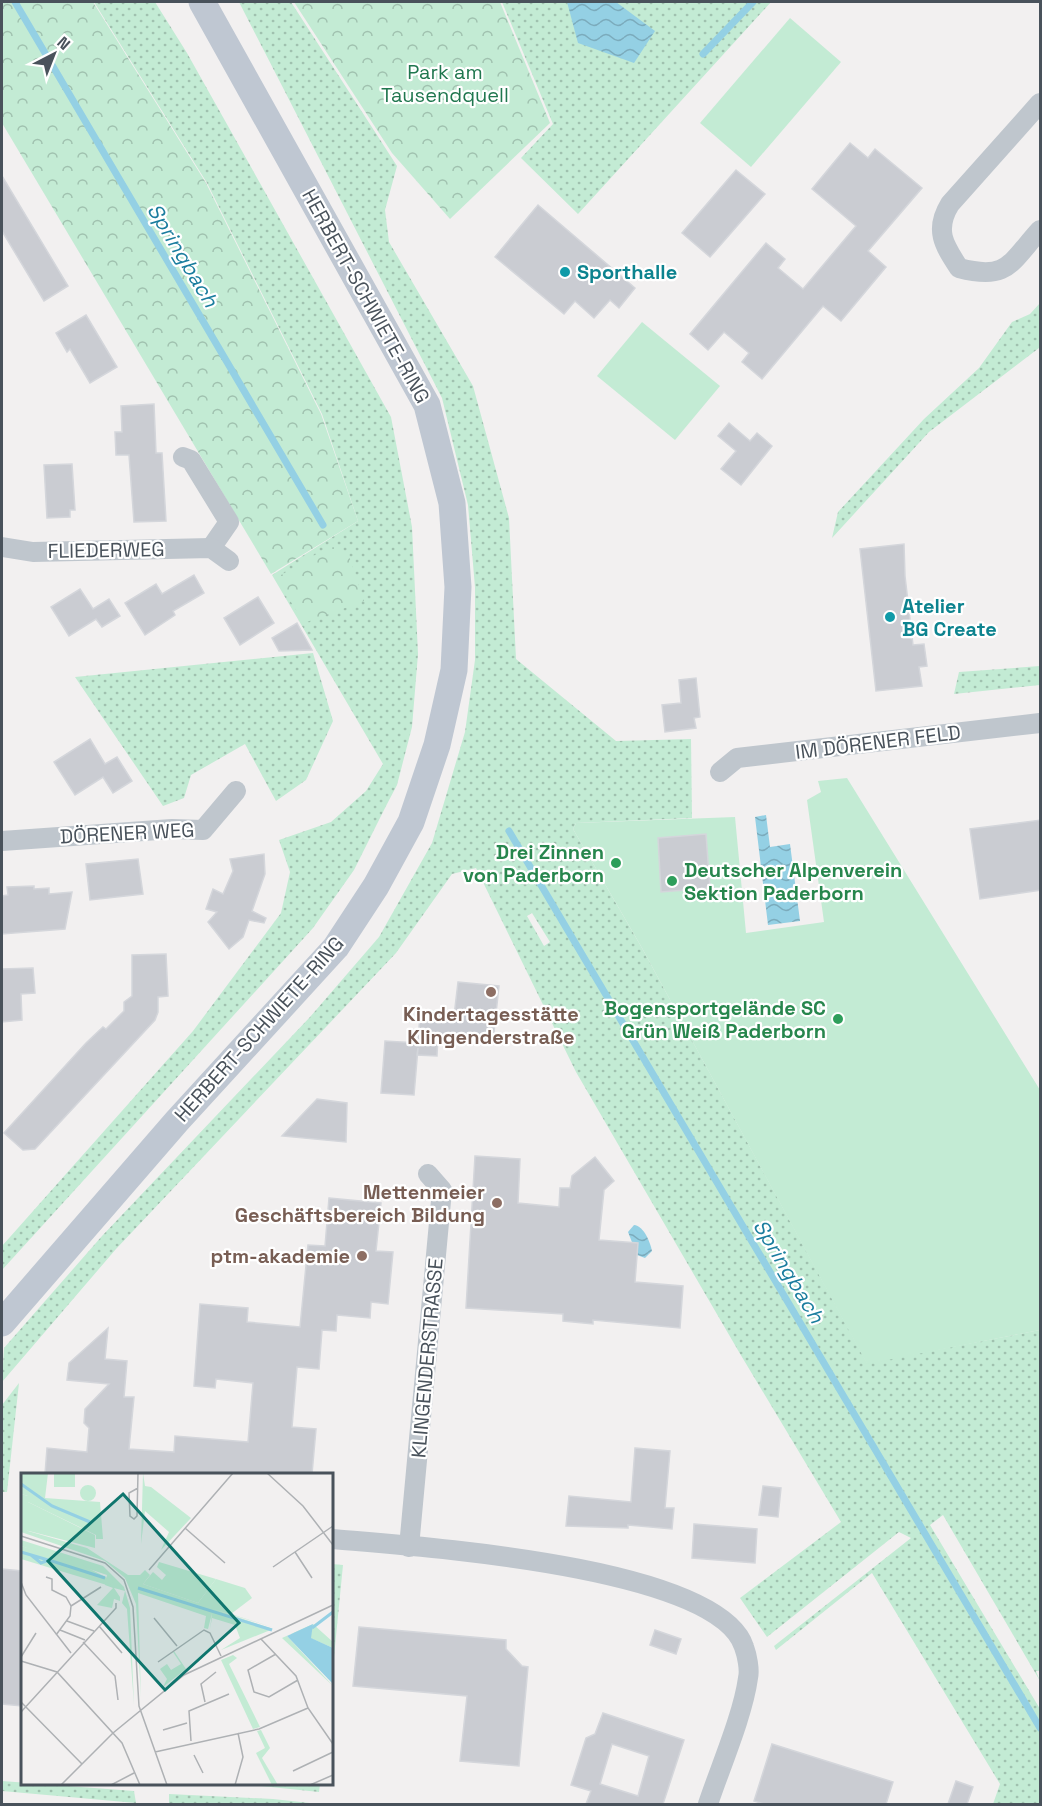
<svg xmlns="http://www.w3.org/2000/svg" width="1042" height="1806" font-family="'Space Grotesk',sans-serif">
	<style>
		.grass { fill: url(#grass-dots); fill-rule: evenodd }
		.forest { fill: url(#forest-crowns) }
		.garden { fill: #c3ebd4 }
		.water { fill: url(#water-waves) }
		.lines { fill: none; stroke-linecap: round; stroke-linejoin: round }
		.stream { stroke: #94d0e4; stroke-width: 7 }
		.building { fill: #caccd2; stroke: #d4d6db; stroke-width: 1.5; fill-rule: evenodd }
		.minor { stroke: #bfc6cd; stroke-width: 20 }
		.secondary { stroke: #bfc7d2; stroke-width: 27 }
		.culture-dot { fill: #0f9aa8; stroke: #fff; stroke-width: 2 }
		.leisure-dot { fill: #2e9e5b; stroke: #fff; stroke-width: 2 }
		.education-dot { fill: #8d6e63; stroke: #fff; stroke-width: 2 }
		.labels { text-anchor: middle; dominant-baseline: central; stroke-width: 4.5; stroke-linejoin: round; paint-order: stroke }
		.park-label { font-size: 20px; fill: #20774f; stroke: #fff }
		.culture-label { font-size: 20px; font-weight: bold; fill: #0d838f; stroke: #fff; text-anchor: start }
		.street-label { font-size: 20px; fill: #49525b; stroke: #fff }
		.leisure-label { font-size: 20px; font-weight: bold; fill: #27864d; stroke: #fff; text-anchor: end }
		.education-label { font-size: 20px; font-weight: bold; fill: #785e54; stroke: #fff; text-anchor: end }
		.water-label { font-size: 21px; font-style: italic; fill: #1a7d9e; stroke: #fff }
		.inset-river { fill: none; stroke: #94d0e4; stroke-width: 3 }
		.inset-road { fill: none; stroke: #aeb1b4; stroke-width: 1.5 }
		.view { fill: #0f766e; fill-opacity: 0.15; stroke: #0f766e; stroke-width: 3 }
		.inset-edge { fill: none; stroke: #49525b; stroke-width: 3 }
	</style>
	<defs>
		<pattern id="grass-dots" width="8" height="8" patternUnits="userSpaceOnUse" patternTransform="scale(1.5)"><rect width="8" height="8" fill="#c3ebd4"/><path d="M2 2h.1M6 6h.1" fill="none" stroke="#a0c1af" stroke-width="1.8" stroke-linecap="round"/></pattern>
		<pattern id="forest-crowns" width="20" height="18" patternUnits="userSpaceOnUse" patternTransform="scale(1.5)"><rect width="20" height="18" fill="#c3ebd4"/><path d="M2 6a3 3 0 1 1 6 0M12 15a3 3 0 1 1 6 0" fill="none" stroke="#a0c1af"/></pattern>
		<pattern id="water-waves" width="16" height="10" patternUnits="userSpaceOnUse" patternTransform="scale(1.5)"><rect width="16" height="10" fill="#94d0e4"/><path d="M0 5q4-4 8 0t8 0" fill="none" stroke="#7babbc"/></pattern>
	</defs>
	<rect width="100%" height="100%" fill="#f2f0f0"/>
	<g class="grass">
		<path d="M94,2h61l32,51 204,364 21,110 6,127 -6,73 -15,58 -11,21 -32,64 -41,58 -311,342v-24l191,-215 88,-118 9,-41 -11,-32 52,-18 35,-31 17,-27 -111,-189 86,-54 -36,-107 -115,-231z"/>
		<path d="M239,2h52l106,164 -12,44 4,32 84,144 36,132 7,141 100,82 75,-2 1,79 -116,5 -3,6 69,119 225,415 173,-33v341h-4l4,10 -97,-166 -13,10 110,184v95h-47l7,-20 -128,-211 -96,77 -2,-4 137,-108 -12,-6 -132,105 -27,-39 101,-76 -102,-170 -163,-280 -100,-204 -24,6 -56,79 -280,296 -114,133 2,-34 98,-112 208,-219 69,-80 53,-94 33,-111 10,-72v-73l-7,-82 -26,-107zM532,913l18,29 -6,4 -17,-30z"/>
		<path d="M502,2h269l-193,212 -57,-56 32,-34z"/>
		<path d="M1040,303l-1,45 -110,84 -97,106 6,-26 86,-93 55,-51 33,-46 18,-8z"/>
		<path d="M313,653l20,68 -27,59 -30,21 -31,-57 -54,31 -7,23 -21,8 -88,-129z"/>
		<path d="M1040,666v19l-86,9 5,-22z"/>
		<path d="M19,1383l-12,109h-5v-87z"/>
		<path d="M332,1560v4l11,1 -11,112z"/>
		<path d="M2,1781l132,10 2,12 -134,-12z"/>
		<path d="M242,1784h78l-1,8z"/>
		<path d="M169,1794l104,5 46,5h-150z"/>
	</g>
	<g class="forest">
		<path d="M2,2h91l113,181 115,231 37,107 -87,53 -269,-451z"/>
		<path d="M294,2h206l50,121 -100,96 -58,-66z"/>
		<path d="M330,546l18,7 16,48 -60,22 -28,-45z"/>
	</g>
	<g class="garden">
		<path d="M790,18l51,44 -90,105 -51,-44z"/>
		<path d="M642,322l78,64 -45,54 -78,-64z"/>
		<path d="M847,778l193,312v240l-173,34 -225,-416 -69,-119 3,-6 159,-6 11,116 78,-11 -17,-122 14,-8 -3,-11z"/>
	</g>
	<g class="water">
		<path d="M567,2h49l39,29 -21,32 -56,-20z"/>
		<path d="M766,815l4,32 20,-3 10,77 -32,4 -13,-108z"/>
		<path d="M634,1225c10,1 16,17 18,26l-7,7 -8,-3 -9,-23z"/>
	</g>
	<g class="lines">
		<g class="stream">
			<path d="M15,2l308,523"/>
			<path d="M703,54l50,-52"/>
			<path d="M509,831l531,897"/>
		</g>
	</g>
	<g class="building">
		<path d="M850,143l18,15 7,-9 47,39 -54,63 18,16 -45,54 -18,-15 -61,73 -20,-17 7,-9 -25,-21 -16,18 -18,-16 76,-91 19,16 -7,9 25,21 53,-63 -44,-37z"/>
		<path d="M736,170l29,24 -55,63 -28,-24z"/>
		<path d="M2,176l66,110 -24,15 -42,-70z"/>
		<path d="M538,205l97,83 -16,20 -9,-8 -16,18 -19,-17 -11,13 -69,-57z"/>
		<path d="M86,315l31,52 -27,16 -20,-34 -3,3 -11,-19z"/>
		<path d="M154,404l2,49h6l4,68 -32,1 -5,-67h-13l-1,-23h7l-1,-26z"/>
		<path d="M729,423l21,18 7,-8 15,13 -31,39 -20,-16 15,-18 -18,-15z"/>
		<path d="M72,464l3,46h-5v7l-23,1 -3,-53z"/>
		<path d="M904,544l1,32 8,69 11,-1 3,22 -8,1 3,19 -46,5 -16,-142z"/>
		<path d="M194,575l10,18 -31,18 2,4 -30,20 -20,-32 31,-19 6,10z"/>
		<path d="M80,589l13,20 16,-10 11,17 -18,11 -6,-8 -27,17 -18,-29z"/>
		<path d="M258,597l16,26 -34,22 -16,-27z"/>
		<path d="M297,623l15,27 -33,1 -7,-13z"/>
		<path d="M696,678l4,39 -6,1 2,10 -31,4 -3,-27 19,-2 -2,-23z"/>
		<path d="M90,739l15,25 12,-7 15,24 -19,12 -10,-16 -28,18 -21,-33z"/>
		<path d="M1041,820v70l-61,9 -10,-70z"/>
		<path d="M706,834l4,54 -49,4 -3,-54z"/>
		<path d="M264,854l1,20 -13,37 14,7 -2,5 -15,-3 -6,17 -14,12 -21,-27 9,-10 -11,-3 7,-20 10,5 10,-23 -3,-12z"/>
		<path d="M138,859l5,35 -53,6 -4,-36z"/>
		<path d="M34,886v3l15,-1v6l23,-2 -7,37 -63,5v-38l6,-1 -1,-8z"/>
		<path d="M166,954l2,42 -10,1v15l-3,8 -120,129 -12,1 -19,-17 82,-90 17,-16 3,2 18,-18v-9l8,-6v-41z"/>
		<path d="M33,968l2,25 -14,1 1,26 -20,2v-53z"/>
		<path d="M458,982l41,4 -6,55 -55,-5 -1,20 -20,-1 1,-7 -4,47 -33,-2 4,-52 33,2 2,-29 34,2z"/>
		<path d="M317,1099l30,4 -1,39 -64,-6z"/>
		<path d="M475,1156l45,3 -2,44 41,4 1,-19h10l2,-12 23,-19 19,24 -10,9 -5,50 39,3 -3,39 48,4 -3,42 -87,-8v4l-30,-3v-7l-97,-6z"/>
		<path d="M329,1198l52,5 -5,48 17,1 -5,52 -17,-2 -1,16 -33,-3 -1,16 -14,-1 -3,39 -22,-2 -5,60 24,2 -4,45h-267l2,-26 40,4 2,-24 -5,-5 1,-14 24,-25 -42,-4 2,-17 39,-35 -3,31 22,2 -3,36h10l-5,52 45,3 1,-16 73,6 5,-59 -37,-4 -1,9 -21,-2 6,-82 48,4 -1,14 53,5 8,-82 17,1z"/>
		<path d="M635,1448l35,3 -5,57h9l-2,21 -44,-4v3l-62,-2 3,-30 62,6z"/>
		<path d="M763,1486l18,2 -3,29 -19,-2z"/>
		<path d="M694,1524l63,5 -2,34 -63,-5z"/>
		<path d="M2,1569l20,2v135l-20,-2z"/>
		<path d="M359,1627l147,13v9l16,17 6,1 -9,99 -59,-5 7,-65 -114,-10z"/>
		<path d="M655,1630l26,9 -5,15 -26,-9z"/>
		<path d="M603,1713l81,27 -21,64h-77l5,-13 -20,-6 15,-47 9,-4zM612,1744l37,12 -11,40 -38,-12z"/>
		<path d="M772,1744l121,38 -7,22h-122l-10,-3z"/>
		<path d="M956,1781l17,6 -6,17h-19z"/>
	</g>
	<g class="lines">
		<g class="minor">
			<path d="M1040,103l-90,101c-16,26 -6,41 9,64 49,13 51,-5 81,-38"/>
			<path d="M183,457l8,3 38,62 -18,26"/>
			<path d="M2,547l31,5 178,-4 18,13"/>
			<path d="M720,772l17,-14 303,-35"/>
			<path d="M2,841l170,-12 31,1 33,-39"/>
			<path d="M332,1539c78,7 386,26 412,108 3,8 6,23 4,31 -5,37 -28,90 -40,126"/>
			<path d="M409,1547l33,-357 -14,-16"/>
		</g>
		<path class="secondary" d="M2,1323l175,-202 159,-174 40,-61 35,-64 26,-77 17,-75 4,-83 -6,-84 -25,-98 -225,-403"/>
	</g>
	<g class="culture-dot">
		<circle cx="565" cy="272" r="6"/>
		<circle cx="890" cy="617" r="6"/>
	</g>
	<g class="leisure-dot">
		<circle cx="616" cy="863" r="6"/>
		<circle cx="672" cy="881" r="6"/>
		<circle cx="838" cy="1019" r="6"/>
	</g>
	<g class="education-dot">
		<circle cx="491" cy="992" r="6"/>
		<circle cx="497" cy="1203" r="6"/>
		<circle cx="362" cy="1256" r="6"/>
	</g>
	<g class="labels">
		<g class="park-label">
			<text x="445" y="72">Park am<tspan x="445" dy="23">Tausendquell</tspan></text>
		</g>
		<g class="culture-label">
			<text x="577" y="272">Sporthalle</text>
			<text x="902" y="606">Atelier<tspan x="902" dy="23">BG Create</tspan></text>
		</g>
		<g class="street-label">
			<text transform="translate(366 296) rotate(61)">HERBERT-SCHWIETE-RING</text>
			<text transform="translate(106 550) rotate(-1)">FLIEDERWEG</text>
			<text transform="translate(878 742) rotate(-7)">IM DÖRENER FELD</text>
			<text transform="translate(127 833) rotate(-3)">DÖRENER WEG</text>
			<text transform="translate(259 1029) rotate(-48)">HERBERT-SCHWIETE-RING</text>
			<text transform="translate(427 1358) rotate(-85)">KLINGENDERSTRASSE</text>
		</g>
		<g class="leisure-label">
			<text x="604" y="852">Drei Zinnen<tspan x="604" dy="23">von Paderborn</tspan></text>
			<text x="684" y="870" text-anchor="start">Deutscher Alpenverein<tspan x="684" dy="23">Sektion Paderborn</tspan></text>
			<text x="826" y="1008">Bogensportgelände SC<tspan x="826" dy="23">Grün Weiß Paderborn</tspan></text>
		</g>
		<g class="education-label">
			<text x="491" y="1014" text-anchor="middle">Kindertagesstätte<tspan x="491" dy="23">Klingenderstraße</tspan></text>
			<text x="485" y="1192">Mettenmeier<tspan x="485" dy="23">Geschäftsbereich Bildung</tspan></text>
			<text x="350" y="1256">ptm-akademie</text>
		</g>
		<g class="water-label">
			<text transform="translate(183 255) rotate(59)">Springbach</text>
			<text transform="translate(789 1271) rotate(59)">Springbach</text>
		</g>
	</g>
	<g transform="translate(21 1473)">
		<rect width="312" height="312" fill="#f2f0f0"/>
		<path d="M0,0h27l-3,25 55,4 3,37h-7v-4l-68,-33v-6l-7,-2zM122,0l2,13 6,1 40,31 -30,32 8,-18 -24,-21 -4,33zM0,50l7,8 59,17 41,27h12l5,-5 5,5 -7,9 55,19 18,-24 29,9 7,10 -21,16 44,14 -62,-19 60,20 -52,21 19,-12 -5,-13 -23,-7 -2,11 2,-16 -4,16 -4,-1 2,-12 -68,-23 3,105 -5,-94 -11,-26 -20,-17 -84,-29zM0,67l82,26 21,21 6,21 4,97 -7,-96 -5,-6 3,-12 -11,-3 6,9v4l-6,-2 -2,9 -15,-3 16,-17 -8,-3 2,-10 -86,-29zM292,151l20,18v6l-23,-10 3,-14 -10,7 -3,1 -4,1 -5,1 -4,2 46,50 -51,-48zM153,178l12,18 -23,18 4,-8 -7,-10 7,-5 4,6 10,-6 -8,-12 -13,9z" fill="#c3ebd4"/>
		<path d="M0,21l7,2v6l67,33v13l-74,-19zM0,73l54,15 38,20 -3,5 -89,-27zM212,182l4,3 -8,6 31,63 -7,2 -32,-69zM240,257l9,18 -8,10 16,27h-6l-16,-32 9,-5 -8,-17z" fill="#c3ebd4"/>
		<path d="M33,0h21v14h-21zM59 20a8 8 0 1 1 16 0a8 8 0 1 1-16 0ZM138,89l57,17 -18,24 -55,-19 10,-12 9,8 4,-5 -9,-8z" fill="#c3ebd4"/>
		<path d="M292,151l-2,14 22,10v36l-46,-48z" fill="#94d0e4"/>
		<path class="inset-river" d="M0,11l31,22 38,16M0,79l27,8M10,82l10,8 8,-3 56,18M117,115l134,42M291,155l21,-16"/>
		<path class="inset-road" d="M246,0l36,33 30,39M117,15l-9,5 1,23 4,3 3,-3 1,-43M164,55l40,35M0,63l84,27 19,17 9,27 6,99 28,79M274,79l17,26M252,94l60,-41M128,97l84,-97M25,104l6,2v11l14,7 5,9 -1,10 -14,19M0,109l5,13 45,58M50,133l30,-19M133,145l23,28M46,148l27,10M78,153l23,27M39,157l25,10M240,166l35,37 12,32 25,36M62,169l32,34 3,24M255,181l-28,16 6,22 15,5 29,-17M0,184l15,-24M0,188l36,11 65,71 18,42M137,189l46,-32 6,3 11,23M0,229l61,62M184,229l-4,-18 15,-12M0,239l95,-104v-5M142,257l24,-7M170,268l-2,-30 40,-17M134,279l104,-23 49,-21M173,282l9,18M272,298l40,-19M40,312l52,-52 71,-58 149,-70M90,312l23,-12M214,312l8,-28 -5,-24M289,312l23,-10"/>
		<path class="view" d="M102,21l116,129 -74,67 -117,-129z"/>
		<rect width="312" height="312" class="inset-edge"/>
	</g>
	<rect width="1042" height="1806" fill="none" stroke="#49525b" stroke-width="6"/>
	<g transform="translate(54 54) rotate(42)" stroke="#ffffff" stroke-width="4.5" paint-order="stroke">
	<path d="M0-4.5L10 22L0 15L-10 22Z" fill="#49525b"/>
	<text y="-9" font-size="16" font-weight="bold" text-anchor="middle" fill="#49525b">N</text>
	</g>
</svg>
